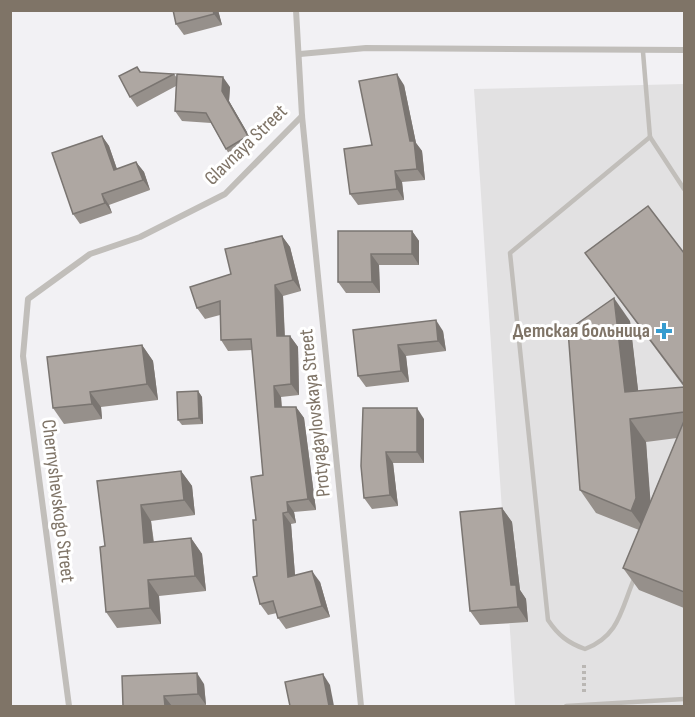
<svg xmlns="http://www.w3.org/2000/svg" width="695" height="717" font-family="'Sofia Sans Condensed',sans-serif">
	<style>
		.built { fill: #e2e1e2 }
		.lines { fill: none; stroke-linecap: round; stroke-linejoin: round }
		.path { stroke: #bab7b4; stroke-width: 4; stroke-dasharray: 3 3; stroke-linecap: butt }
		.lane { stroke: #c1beba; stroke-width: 4.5 }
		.street { stroke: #c1beba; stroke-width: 6 }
		.wall { fill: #96908b; fill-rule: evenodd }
		.shaded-wall { fill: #7a7571 }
		.building { fill: #aea7a2; stroke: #7a7571; stroke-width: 1.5 }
		.poi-dot { fill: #379ccf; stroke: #fff; stroke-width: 2 }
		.labels { text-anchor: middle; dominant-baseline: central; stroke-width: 6; stroke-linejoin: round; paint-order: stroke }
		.street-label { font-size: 20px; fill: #7f7467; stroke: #fff }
		.poi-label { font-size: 20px; font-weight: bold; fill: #7f7467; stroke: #fff; text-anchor: end }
	</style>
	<rect width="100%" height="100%" fill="#f2f1f4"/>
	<path class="built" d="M684,84v622h-169l-41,-617z"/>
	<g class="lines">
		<path class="path" d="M584,692v-28"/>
		<g class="lane">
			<path d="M643,52l7,85 34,52"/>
			<path d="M634,579c-13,31 -15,57 -49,70 -17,-6 -27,-14 -37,-29l-38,-367 140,-116"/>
			<path d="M566,706l118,-7"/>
		</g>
		<g class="street">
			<path d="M296,10l6,106 59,590"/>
			<path d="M300,54l66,-6 318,2"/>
			<path d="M69,706l-46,-350 5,-57 62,-45 50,-17 85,-43 77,-78"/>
		</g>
	</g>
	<g class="wall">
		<path d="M173,10h45l4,15 -38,10 -8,-11z"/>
		<path d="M137,67l4,5 33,2 3,4 53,9 -1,14 26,45 -23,13 -6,-10 -15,-26 -29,-2 -7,-10 1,-25 -39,21 -7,-10z"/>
		<path d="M404,85l12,58 6,8 3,29 -23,2 2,18 -46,5 -8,-11 22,-49z"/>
		<path d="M102,136l7,10 8,23 19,-7 8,10 6,18 -41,15 3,8 -32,11 -7,-10z"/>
		<path d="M338,231h74l7,10v24h-40l1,28h-34l-8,-11z"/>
		<path d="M282,236l8,11 11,44 -18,5 2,40h5l8,11 1,48 -18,2 1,10h14l8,11 12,92 -22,2 2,11 -5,1 4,51 25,7 10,35 -44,12 -8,-11 -1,-5 -9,2 -8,-11 -3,-28 -1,-56 7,-45 -11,-125 -24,1 -7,-11 -1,-25 -15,4 -8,-11 34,-34z"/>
		<path d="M585,253h99v134l-83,-112z"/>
		<path d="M630,321l8,70 46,-4v221l-45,-18 -16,-22 16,-38 -43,-17 -16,-23zM677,438l-27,64 -4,-60z"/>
		<path d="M353,330l90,1 3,20 -40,5 3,26 -43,5 -8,-11z"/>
		<path d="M142,345l11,16 5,39 -57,7 1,12 -38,5 -11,-16z"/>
		<path d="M198,391l4,6 1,27 -21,1 -4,-5z"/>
		<path d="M424,419v44h-31l5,43 -26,3 -8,-11 -3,-32z"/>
		<path d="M181,471l11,15 3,29 -44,6 3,21 37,-4 11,16 4,37 -47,5 2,28 -44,4 -11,-16 -1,-66 -8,-65z"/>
		<path d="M502,508l10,14 8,68 6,9 2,23 -48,3 -10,-14z"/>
		<path d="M204,684l2,21 -24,1h-59z"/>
	</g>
	<g class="shaded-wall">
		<path d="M213,10h5l4,15 -8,-11z"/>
		<path d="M397,74l7,11 12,58 6,8 3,29 -8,-11 -7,-28z"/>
		<path d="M223,77l7,10 -1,14 26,45 -7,-10 -26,-45z"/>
		<path d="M102,136l7,10 12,35 -7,-11z"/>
		<path d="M136,162l8,10 6,18 -7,-10z"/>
		<path d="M395,171l7,11 2,18 -7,-11z"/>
		<path d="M102,194l7,11 3,8 -7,-10z"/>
		<path d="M412,231l7,10v24l-7,-11z"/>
		<path d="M282,236l8,11 11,44 -8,-11z"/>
		<path d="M371,254l8,11 1,28 -8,-11z"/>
		<path d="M275,285l8,11 2,51 -8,-11z"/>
		<path d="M614,298l16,23 11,94 -16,-23z"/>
		<path d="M436,320l7,11 3,20 -8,-10z"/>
		<path d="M290,336l8,11 1,48 -8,-11z"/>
		<path d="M142,345l11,16 5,39 -11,-16z"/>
		<path d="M398,345l8,11 3,26 -8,-11z"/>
		<path d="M274,386l7,11 1,21 -7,-11z"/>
		<path d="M198,391l4,6 1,27 -4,-6z"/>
		<path d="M90,392l11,15 1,12 -10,-15z"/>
		<path d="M296,407l8,11 12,92 -8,-11z"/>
		<path d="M417,408l7,11v44l-7,-11z"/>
		<path d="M630,419l16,23 6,79 -5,12 -16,-22z"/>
		<path d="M386,452l7,11 5,43 -8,-11z"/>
		<path d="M181,471l11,15 3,29 -11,-15z"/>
		<path d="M287,502l7,10 2,11 -8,-11z"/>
		<path d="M141,505l10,16 4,37 -11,-15z"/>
		<path d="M502,508l10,14 8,68 6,9 2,23 -10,-15 -7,-22z"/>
		<path d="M283,513l8,11 5,64 -8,-11z"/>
		<path d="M191,538l11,16 4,37 -11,-15z"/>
		<path d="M312,571l8,11 10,35 -8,-11z"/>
		<path d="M148,580l11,16 2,28 -11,-16z"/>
		<path d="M197,673l7,11 2,21 -8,-11z"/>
		<path d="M323,674l7,11 4,21h-5z"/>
		<path d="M164,696l8,10h-7z"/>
	</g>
	<g class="building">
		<path d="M173,10h40l1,4 -38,10z"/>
		<path d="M137,67l3,5 34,2 -44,23 -11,-21z"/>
		<path d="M177,74l46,3 -1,14 26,45 -22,13 -20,-36 -31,-2z"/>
		<path d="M397,74l13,67h4l3,28 -22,2 2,18 -47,5 -6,-45 28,-4 -13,-64z"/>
		<path d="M102,136l12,34 22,-8 7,18 -41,14 3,9 -32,11 -21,-61z"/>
		<path d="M648,206l36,47v132l-99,-132z"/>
		<path d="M338,231h74v23h-41l1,28h-34z"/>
		<path d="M282,236l11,44 -18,5 2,51h13l1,48 -17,2 1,21h21l12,92 -21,3 1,10 -5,1 5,64 24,-6 10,35 -44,12 -5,-17 -13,3 -7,-27 4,-1 -4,-56h3l-5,-43 12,-2 -12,-136 -30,1 -1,-39 -23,7 -7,-21 41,-13 -6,-25z"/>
		<path d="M614,298l11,94 59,-5v25l-54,7 6,79 -5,13 -51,-21 -12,-160z"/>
		<path d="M436,320l2,21 -40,4 3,26 -43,5 -5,-46z"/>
		<path d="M142,345l5,39 -57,8 2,12 -39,4 -6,-51z"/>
		<path d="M198,391l1,27 -21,2 -1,-28z"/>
		<path d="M363,408h54v44h-31l4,43 -26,3 -3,-32z"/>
		<path d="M684,421v171l-61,-24z"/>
		<path d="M181,471l3,29 -43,5 3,38 47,-5 4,38 -47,4 2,28 -44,4 -6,-65 5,-1 -8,-65z"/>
		<path d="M502,508l9,77h5l2,22 -48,4 -10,-99z"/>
		<path d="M197,673l1,21 -34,2 1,10h-42l-1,-30z"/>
		<path d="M323,674l6,32h-39l-5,-24z"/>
	</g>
	<path class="poi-dot" d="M661 322h6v6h6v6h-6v6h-6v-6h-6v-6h6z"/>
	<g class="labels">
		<g class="street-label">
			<text transform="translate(246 145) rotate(-44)">Glavnaya Street</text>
			<text transform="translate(315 413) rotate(-96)">Protyagaylovskaya Street</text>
			<text transform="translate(58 501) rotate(83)">Chernyshevskogo Street</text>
		</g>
		<g class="poi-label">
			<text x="650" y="331">Детская больница</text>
		</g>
	</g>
	<rect width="695" height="717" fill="none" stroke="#7f7467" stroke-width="24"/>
</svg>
